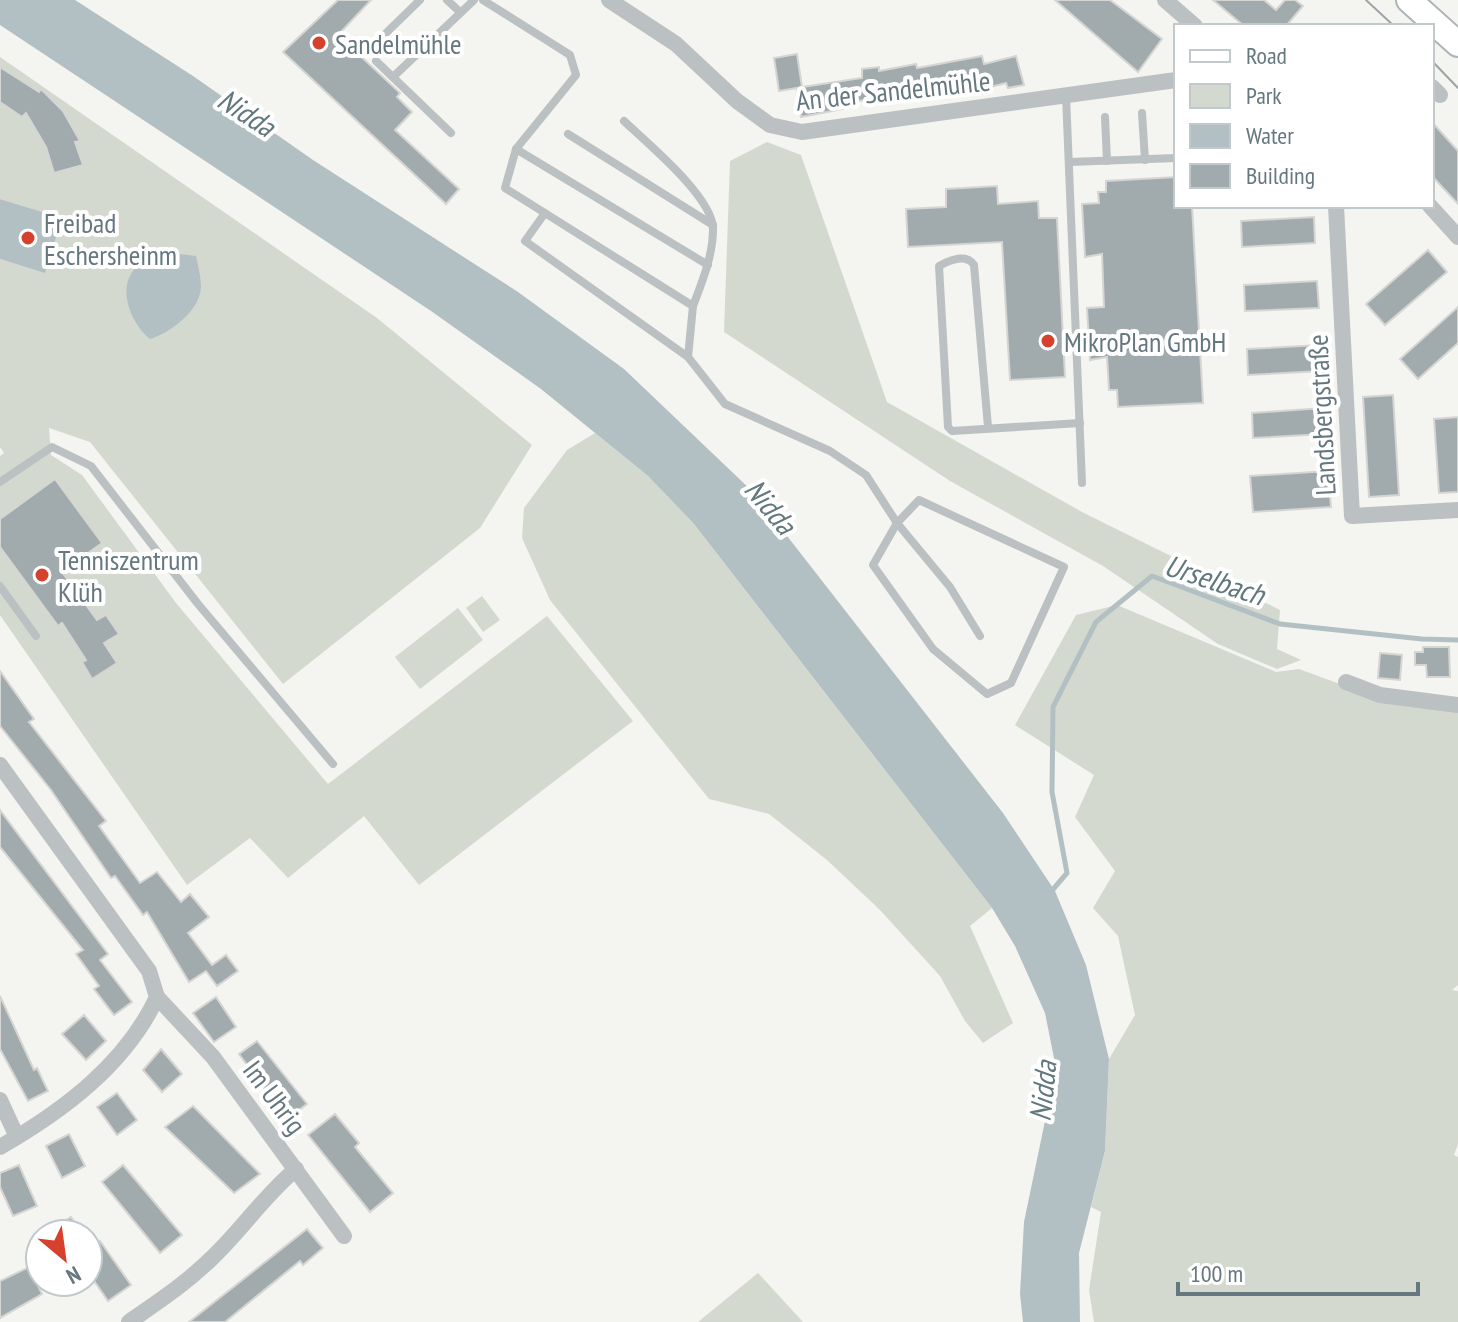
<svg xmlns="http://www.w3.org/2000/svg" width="1458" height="1322" font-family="'PT Sans Narrow',sans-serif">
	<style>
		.green { fill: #d4d9d0 }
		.water { fill: #b3c0c3 }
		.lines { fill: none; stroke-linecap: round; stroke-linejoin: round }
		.stream { stroke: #b3c0c3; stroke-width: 5 }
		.building { fill: #a1abae; stroke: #d5d5d3; stroke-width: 2 }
		.secondary-casing { stroke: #adb4b7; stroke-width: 28 }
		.lane { stroke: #bbc0c2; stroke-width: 8 }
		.street { stroke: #bbc0c2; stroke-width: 16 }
		.secondary { stroke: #fff; stroke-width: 24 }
		.tram { stroke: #9da4a8; stroke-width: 2 }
		.poi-dot { fill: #d6412e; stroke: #fff; stroke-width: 3 }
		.labels { text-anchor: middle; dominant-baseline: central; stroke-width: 8; stroke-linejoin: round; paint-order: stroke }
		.poi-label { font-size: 28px; fill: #65777f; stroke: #fff; text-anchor: start }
		.street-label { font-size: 28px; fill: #65777f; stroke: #fff }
		.water-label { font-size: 30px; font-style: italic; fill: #61787d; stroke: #fff }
	</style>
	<rect width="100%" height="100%" fill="#f4f4f0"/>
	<g class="green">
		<path d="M0,57l377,261 155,127 -52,83 -197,156 -193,-242 -41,-14 2,27 31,20 94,128 152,181 219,-168 86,105 -214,164 -55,-69 -76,62 -38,-40 -63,47 -187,-270v-159l4,-3 -4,-6v-188l45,13 16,-54 -61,-19v-97l22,15 4,-3 56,51 -7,-23 4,-2 -19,-33 -18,-17 -3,2 -39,-25z"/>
		<path d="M767,142l34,13 86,247 195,110 198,98 -3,39 24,11 -24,9 -59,-25 -115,-78 -153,-85 -226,-149 6,-171z"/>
		<path d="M595,433l53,43 46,48 298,384 -22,18 43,97 -30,20 -18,-22 -25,-45 -60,-66 -53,-50 -58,-46 -60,-15 -159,-199 -28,-62 2,-30 43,-58z"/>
		<path d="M482,596l18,24 -17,12 -17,-24z"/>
		<path d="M1117,605l159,67 23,-3 98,36 61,4v276l-6,5 6,1v153l-4,11 4,2v165h-364l-5,-32 12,-78 -10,-5 14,-56 4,-92 26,-44 -17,-79 -25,-28 22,-37 -40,-54 19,-42 -79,-50 61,-110z"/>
		<path d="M458,608l25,32 -63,49 -25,-32z"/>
		<path d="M758,1273l45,49h-105z"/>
	</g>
	<g class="water">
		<path d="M0,0h75l118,76 120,84 205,132 106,77 128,122 251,322 52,78 31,74 23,94 -4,92 -26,102 1,69h-57l-3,-28 4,-72 32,-154 -11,-55 -30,-67 -23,-38 -298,-384 -46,-48 -107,-87 -110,-78 -431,-286z"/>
		<path d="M0,199l62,19 -17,55 -45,-14z"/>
		<path d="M164,252l32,4c2,9 5,21 5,31 -1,24 -31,46 -51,52 -21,-17 -36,-57 -9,-76 7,-5 16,-7 23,-11z"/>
	</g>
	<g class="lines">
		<path class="stream" d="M1049,894l18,-21 -15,-81 1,-85 43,-85 56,-46 128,48 142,15 36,1"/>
	</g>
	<g class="building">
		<path d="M338,0h33l-33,35 62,58 -3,4 15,15 -17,18 64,59 -13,15 -163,-152z"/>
		<path d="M1055,0h55l52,39 -24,33z"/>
		<path d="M1213,0h51l12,10 9,-10h10l8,6 -17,20h-42z"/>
		<path d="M797,54l5,33 60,-9v-9l17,-2v4l37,-7 1,4 65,-12 2,8 32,-8 8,29 -16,3 -2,-5 -35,9 -1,-4 -67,11 -51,2 1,6 -52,10 -4,-29 -18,3 -5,-33z"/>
		<path d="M0,67l39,25 2,-3 22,22 17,30 -5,1 8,23 -29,8 -8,-26 -20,-34 -4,4 -22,-15z"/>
		<path d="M1432,122l26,29v53l-26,-28z"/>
		<path d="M1176,177v29h16l11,197 -85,4 -1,-17h-8l-2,-33 -17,3 -3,-52 17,-1 -2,-53 -17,3 -3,-53 17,-1 -1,-11h8v-11z"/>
		<path d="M997,186l1,18 40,-3 1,17h18l8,159 -55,3 -8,-138 -94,5 -2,-38 40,-2v-18z"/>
		<path d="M1314,217l1,26 -73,4 -1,-26z"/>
		<path d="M1428,250l19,22 -62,53 -19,-21z"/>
		<path d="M1317,281l2,27 -74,3 -1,-26z"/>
		<path d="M1458,307v36l-40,36 -18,-20z"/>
		<path d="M1320,345l2,26 -74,4 -1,-26z"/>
		<path d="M1393,395l6,100 -30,2 -6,-100z"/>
		<path d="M1323,408l2,26 -72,4 -1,-25z"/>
		<path d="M1458,417v75l-19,1 -5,-74z"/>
		<path d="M1328,471l3,36 -78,5 -3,-36z"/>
		<path d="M55,479l47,64 -40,29 35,48 9,-5 13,19 -15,9 13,20 -25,16 -10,-17 4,-2 -24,-37 -4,3 -58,-79v-28z"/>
		<path d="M1423,647h26l1,30h-23l-1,-12h-11v-13h8z"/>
		<path d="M1380,653l22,2 -2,25 -22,-2z"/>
		<path d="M0,671l34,48 -5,3 77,99 -7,5 41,57 17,-11 24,30 9,-8 19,23 -21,16 24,32 14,-10 12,16 -21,15 -11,-15 -17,11 -42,-70 -4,3 -28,-39 -4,2 -60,-88 -51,-64z"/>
		<path d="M0,810l108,144 -8,6 32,42 -18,13 -20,-26 5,-3 -23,-32 7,-4 -83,-103z"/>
		<path d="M0,996l34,74 3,-2 11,23 -20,10 -28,-52z"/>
		<path d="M216,997l20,30 -22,15 -21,-29z"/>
		<path d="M84,1015l22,26 -20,19 -24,-26z"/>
		<path d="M257,1041l50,63 -20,15 -48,-65z"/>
		<path d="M161,1049l21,25 -20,18 -19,-22z"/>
		<path d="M117,1093l20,27 -20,15 -20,-28z"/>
		<path d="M193,1106l67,68 -26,19 -69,-66z"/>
		<path d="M335,1114l24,29 -4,4 38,46 -23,19 -62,-77z"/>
		<path d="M69,1134l16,32 -23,12 -16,-32z"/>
		<path d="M19,1165l18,41 -24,10 -13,-29v-14z"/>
		<path d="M123,1165l59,70 -22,18 -58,-71z"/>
		<path d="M71,1217l11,17h-37z"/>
		<path d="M307,1229l16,19 -20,17 -3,-4 -75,61h-36z"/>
		<path d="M100,1241l31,44 -23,16 -20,-29v-22z"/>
		<path d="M29,1267l13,27 -42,24v-37z"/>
	</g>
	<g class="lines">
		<g class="secondary-casing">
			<path id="secondary" d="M1409,0l49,44"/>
		</g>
		<g class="lane">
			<path d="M447,0l13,12"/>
			<path d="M483,0l87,55 6,20 -60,74 -11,39 188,118 -5,51 37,47 105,47 36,24 31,48 53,64 30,49"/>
			<path d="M382,37l38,-37"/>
			<path d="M376,61l75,72"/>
			<path d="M393,77l81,-77"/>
			<path d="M1066,96l16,387"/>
			<path d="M1142,113l3,47"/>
			<path d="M1105,117l2,44"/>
			<path d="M624,121c23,22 89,76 89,108 0,27 -11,53 -20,77"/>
			<path d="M568,134l145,91"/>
			<path d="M516,149l192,116"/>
			<path d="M1070,162l106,-4"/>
			<path d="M545,213l-20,28 163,116"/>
			<path d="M988,427l-14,-162c-8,-12 -24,-5 -35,1l9,161 4,4 128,-8"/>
			<path d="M0,482l52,-35 39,19 107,138 135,160"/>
			<path d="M919,500l145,67 -53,116 -24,11 -54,-45 -60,-84 24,-42z"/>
			<path d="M0,586l36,50"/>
		</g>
		<g class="street">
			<path d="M609,0l67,44 61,57 33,24 32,7 374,-52"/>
			<path d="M1165,0l30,26"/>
			<path d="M1432,87l8,8"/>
			<path d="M1336,206l16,310 106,-6"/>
			<path d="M1430,206l28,31"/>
			<path d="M1346,682l34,13 78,10"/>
			<path d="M0,765l149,206 8,26c-31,67 -94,114 -157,150"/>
			<path d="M157,997l56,60 131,179"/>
			<path d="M0,1100l17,37"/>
			<path d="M129,1322c30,-21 59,-40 85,-66 30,-29 50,-60 82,-87"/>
		</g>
		<use href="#secondary" class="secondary"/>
		<g class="tram">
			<path d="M1366,0l28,26"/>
			<path d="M1432,61l26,27"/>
		</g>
	</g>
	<g class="poi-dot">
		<circle cx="319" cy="43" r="8"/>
		<circle cx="28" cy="238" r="8"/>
		<circle cx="1048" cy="341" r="8"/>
		<circle cx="42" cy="575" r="8"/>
	</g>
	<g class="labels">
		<g class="poi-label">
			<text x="335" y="43">Sandelmühle</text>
			<text x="44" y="222">Freibad<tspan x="44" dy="32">Eschersheinm</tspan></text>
			<text x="1064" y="341">MikroPlan GmbH</text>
			<text x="58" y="559">Tenniszentrum<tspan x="58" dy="32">Klüh</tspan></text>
		</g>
		<g class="street-label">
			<text transform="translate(893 90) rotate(-6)">An der Sandelmühle</text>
			<text transform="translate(1321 415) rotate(-93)">Landsbergstraße</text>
			<text transform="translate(275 1097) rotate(53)">Im Uhrig</text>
		</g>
		<g class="water-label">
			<text transform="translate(247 112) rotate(33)">Nidda</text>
			<text transform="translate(771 506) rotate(50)">Nidda</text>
			<text transform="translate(1215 579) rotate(18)">Urselbach</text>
			<text transform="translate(1042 1091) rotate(-84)">Nidda</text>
		</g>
	</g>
	<rect x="1174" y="24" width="260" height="184" fill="#ffffff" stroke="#c1c9cc" stroke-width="2"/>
	<rect x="1190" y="50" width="40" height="12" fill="#ffffff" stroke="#c1c9cc" stroke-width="2"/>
	<text x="1246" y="64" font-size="24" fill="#65777f">Road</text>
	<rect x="1190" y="84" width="40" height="24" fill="#d4d9d0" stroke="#c1c9cc" stroke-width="2"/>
	<text x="1246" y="104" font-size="24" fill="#65777f">Park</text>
	<rect x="1190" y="124" width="40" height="24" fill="#b3c0c3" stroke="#c1c9cc" stroke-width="2"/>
	<text x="1246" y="144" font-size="24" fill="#65777f">Water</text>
	<rect x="1190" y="164" width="40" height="24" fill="#a1abae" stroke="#c1c9cc" stroke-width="2"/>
	<text x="1246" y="184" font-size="24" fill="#65777f">Building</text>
	<g transform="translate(64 1258) rotate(151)"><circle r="38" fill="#ffffff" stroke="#c1c9cc" stroke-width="2"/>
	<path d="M0-6L14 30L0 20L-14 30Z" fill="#d6412e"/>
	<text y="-12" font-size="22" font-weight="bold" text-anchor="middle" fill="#65777f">N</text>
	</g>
	<path d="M1178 1282v12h240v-12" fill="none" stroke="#65777f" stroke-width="4"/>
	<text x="1190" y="1282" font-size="24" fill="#65777f" stroke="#ffffff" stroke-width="6" paint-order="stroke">100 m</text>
</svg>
